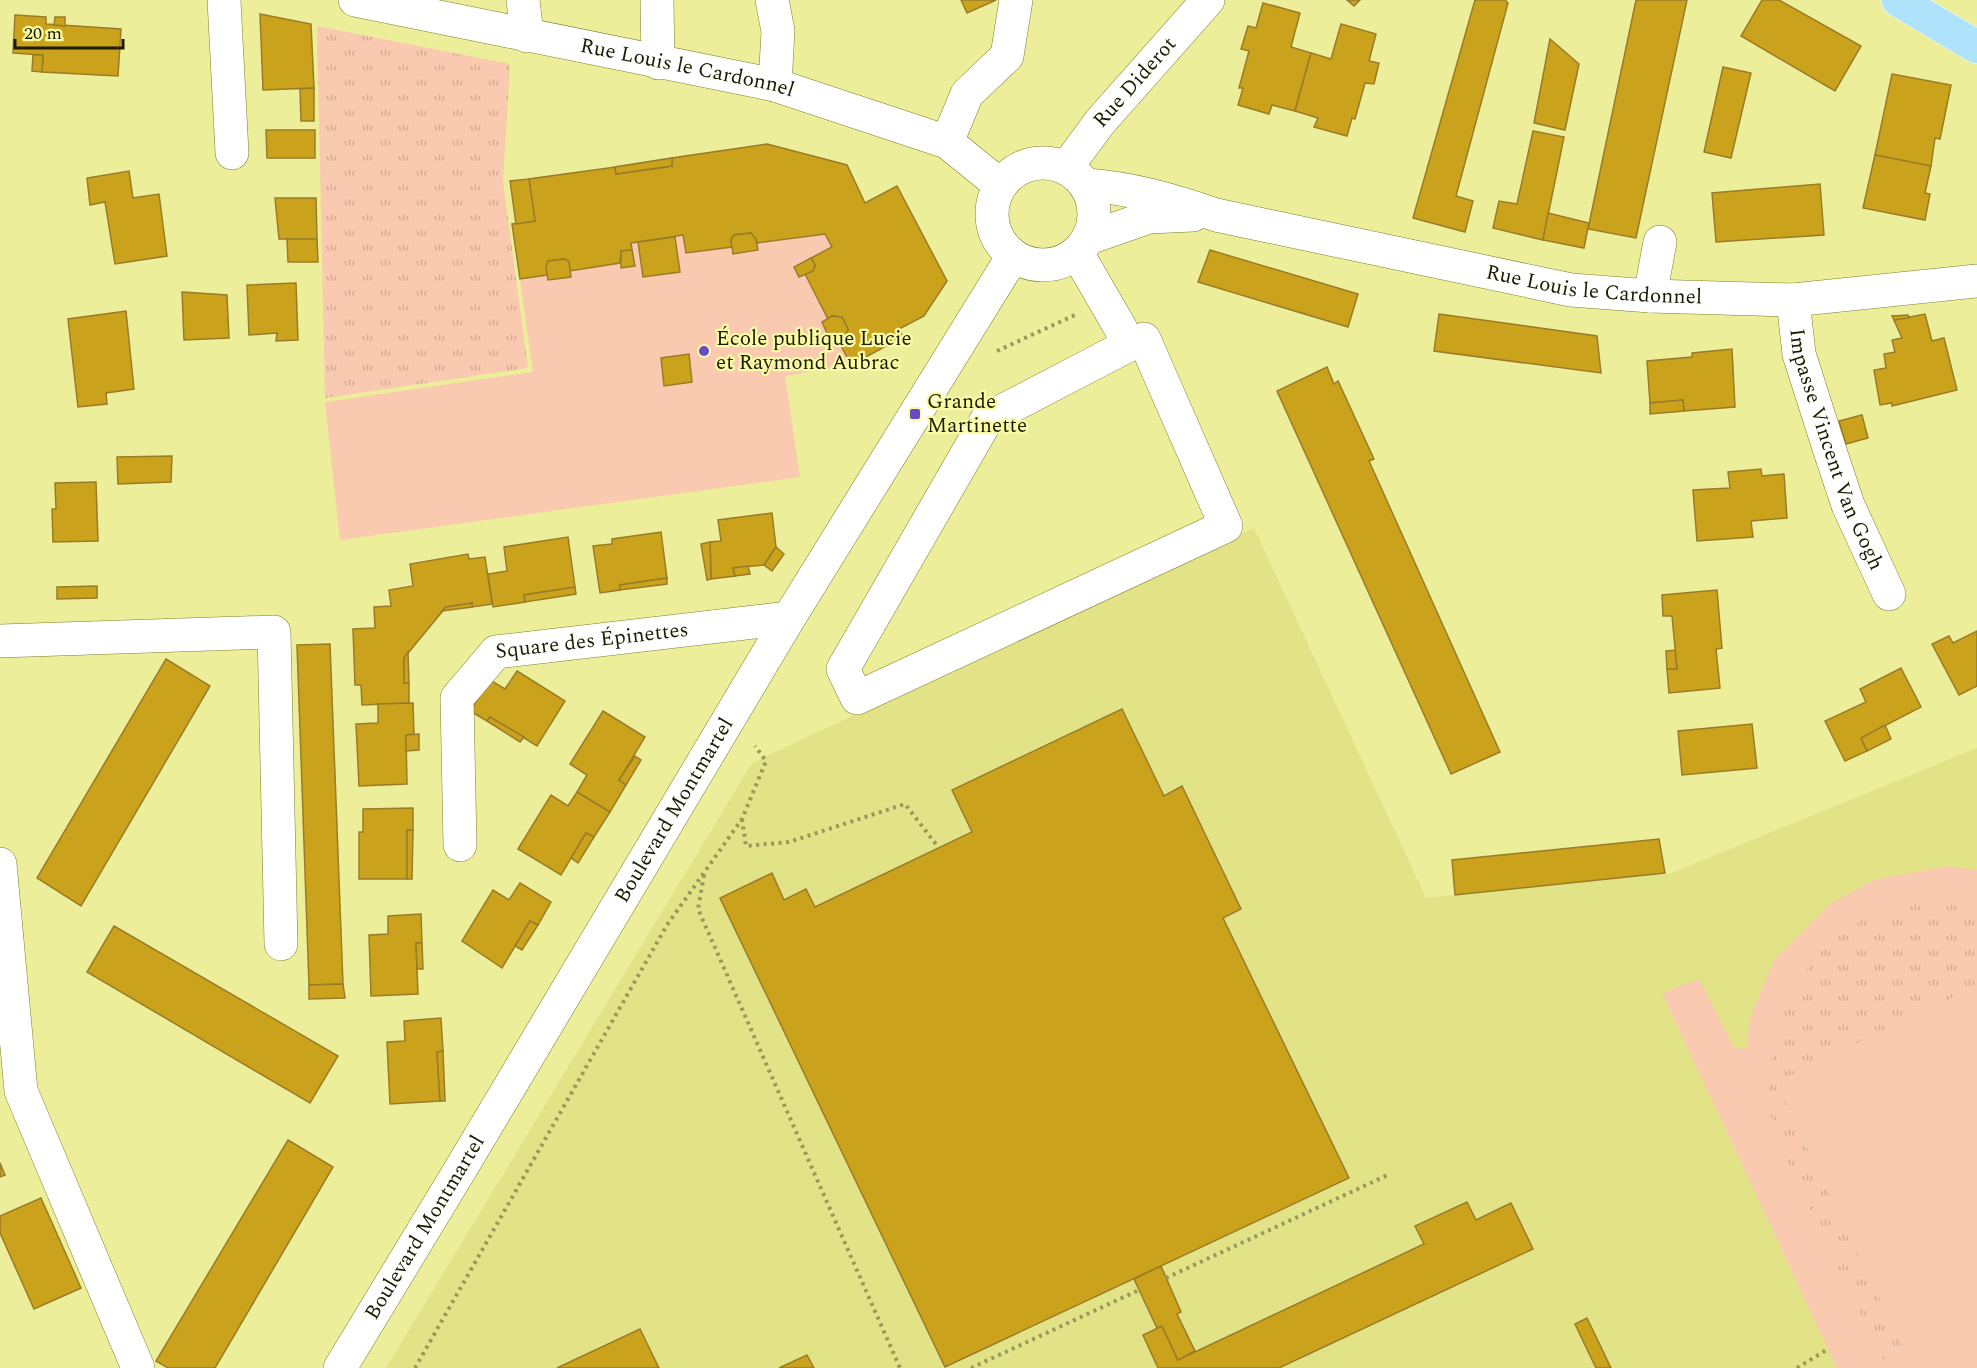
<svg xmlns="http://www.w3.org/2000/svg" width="1977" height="1368" font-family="Spectral,serif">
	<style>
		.built { fill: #e2e386 }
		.grass { fill: url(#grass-tufts) }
		.park { fill: #f9c9b0 }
		.building { fill: #cba21c; stroke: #997c27; stroke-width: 1.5 }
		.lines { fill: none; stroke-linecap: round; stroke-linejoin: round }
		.minor-casing { stroke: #7f7f2a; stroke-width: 34 }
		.major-casing { stroke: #fff; stroke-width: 34 }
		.path { stroke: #97985a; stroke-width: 4; stroke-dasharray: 3 4.5; stroke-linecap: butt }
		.minor { stroke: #fff; stroke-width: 33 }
		.major { stroke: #afe3fb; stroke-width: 33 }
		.poi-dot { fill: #674bc4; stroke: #f9fba6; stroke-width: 2 }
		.labels { text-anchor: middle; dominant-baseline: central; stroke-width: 4.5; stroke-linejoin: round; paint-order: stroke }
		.street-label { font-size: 21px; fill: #1d1c00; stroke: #f9fba6 }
		.poi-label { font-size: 21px; fill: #1d1c00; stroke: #f9fba6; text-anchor: start }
	</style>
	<defs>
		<pattern id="grass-tufts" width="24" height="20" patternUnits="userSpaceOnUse" patternTransform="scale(1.5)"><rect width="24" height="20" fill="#f9c9b0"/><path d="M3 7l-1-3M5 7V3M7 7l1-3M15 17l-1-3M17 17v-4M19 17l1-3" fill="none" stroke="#d5ac96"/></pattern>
	</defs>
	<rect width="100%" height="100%" fill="#ecee99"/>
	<path class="built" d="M1254,528l172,370 243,-24 308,-126v620h-1591l366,-605z"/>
	<g class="grass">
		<path d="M317,26l193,38 -7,118 25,186 -203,30z"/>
		<path d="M1965,895l12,4v87l-201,97 137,285h-26l-104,-215 -12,-36 -3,-30 6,-48 15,-44 33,-47 48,-34 45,-17z"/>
	</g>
	<g class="park">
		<path d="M825,234l7,13 -38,20 11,7 23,45 -6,3 10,22 6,-4 13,25 -66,11 15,101 -460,63 -15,-138 208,-30 -13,-93 27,-4 1,5 22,-3v-6l50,-8 2,5 13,-2 -4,-23 7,-1 6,35 36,-5 -5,-35 8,-2 3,18 46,-6 1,7 24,-4v-7z"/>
		<path d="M1947,866l30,4v29l-12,-4 -50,3 -45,16 -48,34 -33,47 -15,44 -6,48 3,30 12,36 104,215h-50l-175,-375 37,-14 36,70 12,-2 3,-29 24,-58 57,-57 43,-23z"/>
		<path d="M1977,986v382h-64l-137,-286z"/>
	</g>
	<g class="building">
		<path d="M961,0h35l-29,13z"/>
		<path d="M1347,0h13l-6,6z"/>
		<path d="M1475,0h30l3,3 -52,193 17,5 -8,31 -52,-14z"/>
		<path d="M1636,0h51l-51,238 -48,-9z"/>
		<path d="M1762,0h17l82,46 -26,45 -94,-55z"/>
		<path d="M1263,3l37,10 -9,34 20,6 -16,58 -23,-6 -3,9 -31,-9 5,-17h-4l10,-37 -8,-2 7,-23 8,2z"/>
		<path d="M260,14l51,10 3,64 -51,2z"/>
		<path d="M15,15l31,2v7l75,5 -3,47 -76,-4 1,-17 -30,-2z"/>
		<path d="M55,17h10v9l-11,-1z"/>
		<path d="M1341,24l35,10 -7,27 10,2 -5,21 -9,-1 -10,36 -3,-1 -5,18 -33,-9 4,-9 -23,-7 16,-58 20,6z"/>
		<path d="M1550,39l29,25 -14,66 -31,-7z"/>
		<path d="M33,55h10l-1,17 -10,-1z"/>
		<path d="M1723,67l28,6 -20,85 -27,-6z"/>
		<path d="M1892,74l59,11 -11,54 -5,-1 -4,28 -56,-11z"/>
		<path d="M314,88v33h-13l-1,-32z"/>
		<path d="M266,130h49v28h-48z"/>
		<path d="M1533,131l31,6 -21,103 -50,-12 6,-27 18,3z"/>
		<path d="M767,144l80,21 18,38 32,-17 50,95 -23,35 -25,13 4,8 -52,28 -13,-25 8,-3 2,-8 -6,-12 -10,-1 -4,3 -23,-45 8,-3 2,-6 -4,-7 21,-11 -7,-13 -68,9 -1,-4 -5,-6 -17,2 -3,5 1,7 -46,6 -3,-18 -45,7 -7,1 1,7 -11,1 -1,12 -50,8 -1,-9 -4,-3 -17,2 -1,14 -27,4 -8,-55 23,-3 -6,-42 86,-12 1,7 51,-7 5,-1v-8z"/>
		<path d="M1875,155l56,11 -6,27 5,1 -5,26 -62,-12z"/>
		<path d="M672,158v8l-56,8 -1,-7z"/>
		<path d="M129,171l4,27 26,-4 8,62 -52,8 -10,-62 -15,3 -3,-27z"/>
		<path d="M529,179l6,42 -19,3 -6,-43z"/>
		<path d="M1820,184l4,51 -108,7 -4,-49z"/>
		<path d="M275,198h41l1,41h-38z"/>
		<path d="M1548,213l41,10 -5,25 -41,-8z"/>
		<path d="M751,233l5,6 2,11 -25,4 -2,-14 3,-5z"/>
		<path d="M675,237l5,35 -37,5 -5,-35z"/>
		<path d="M287,239h30l1,23h-30z"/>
		<path d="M632,250l3,16 -14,2v-17z"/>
		<path d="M1210,250l148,44 -10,33 -150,-45z"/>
		<path d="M811,258l4,7 -2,6 -14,6 -5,-10z"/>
		<path d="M565,259l4,3 2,15 -23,3 -2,-13 2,-6z"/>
		<path d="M296,283l2,57 -22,1 1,-8 -28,2 -2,-50z"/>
		<path d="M182,292l45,3 2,43 -45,2z"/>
		<path d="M126,311l8,78 -28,4 1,11 -29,3 -10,-88z"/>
		<path d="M1439,314l158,22 4,37 -167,-22z"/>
		<path d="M1925,314l7,27 12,-3 13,52 -65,16v-3l-12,2 -6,-35 12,-2 -2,-14 11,-2 -3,-12 10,-2 -8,-18z"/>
		<path d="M1908,315l1,3 -15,2 -2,-4z"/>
		<path d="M832,316l10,1 6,12 -2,8 -14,7 -10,-22z"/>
		<path d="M1732,349l3,58 -51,4 -1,-11 -33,3 -3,-42 45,-4v-4z"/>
		<path d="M689,354l3,28 -28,4 -3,-28z"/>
		<path d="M1327,367l7,17 4,-3 36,78 -5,2 131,291 -49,22 -174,-383z"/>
		<path d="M1683,400l1,11 -34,3v-11z"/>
		<path d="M1862,415l6,23 -22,6 -7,-23z"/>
		<path d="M172,456l-1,26 -53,2 -1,-27z"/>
		<path d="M1761,469l1,7 22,-2 3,44 -36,3 2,16 -56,4 -4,-51 37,-2 -2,-16z"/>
		<path d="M96,482l2,59 -45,1 -1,-33h4l-1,-26z"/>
		<path d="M772,513l4,34 -12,18 -31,3 2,8 -24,3 -1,-37 11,-1 -3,-21z"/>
		<path d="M661,532l6,46 -47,7v5l-20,3 -7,-47 19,-2v-5z"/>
		<path d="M568,537l7,50 -51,8 1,7 -32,5 -5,-33 19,-3 -3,-24z"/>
		<path d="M710,542l1,37 -4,1 -6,-36z"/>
		<path d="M776,547l8,7 -12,17 -8,-6z"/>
		<path d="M468,554l1,5 16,-2 7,47 -20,3v-4l-26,4 -42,51v25h5v20l-47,2 -1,-20h-6l-2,-56 22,-1 -1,-21 17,-1 -2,-16 24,-4 -3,-22z"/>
		<path d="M748,566l2,8 -15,2 -2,-8z"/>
		<path d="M667,578v6l-47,6v-5z"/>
		<path d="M97,586v12l-40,1v-12z"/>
		<path d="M575,587l1,7 -51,8 -1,-7z"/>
		<path d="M1717,590l5,58 -6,1 4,39 -51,5 -2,-24h10l-5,-53h-9l-1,-21z"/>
		<path d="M472,603v4l-30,4 4,-4z"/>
		<path d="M1977,631v55l-18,9 -27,-51 17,-8 4,7z"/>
		<path d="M330,644l13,340 -34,1 -12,-340z"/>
		<path d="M1675,650l2,19h-10l-1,-18z"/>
		<path d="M408,652l1,31h-5v-25z"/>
		<path d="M166,659l44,27 -129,220 -44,-28z"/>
		<path d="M1901,668l20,39 -60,31 6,13 -22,10 -20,-40 41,-19 -6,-13z"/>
		<path d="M517,671l48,30 -28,45 -47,-29 -3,4 -17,-10 20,-31 15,9z"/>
		<path d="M413,703l1,31 -8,1 1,49 -48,2 -3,-62 22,-1v-19z"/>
		<path d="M1122,709l42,87 18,-10 59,123 -18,9 126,260 -404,189 -225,-469 52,-25 12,27 22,-11 9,18 157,-75 -20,-42z"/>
		<path d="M603,711l42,26 -26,43 7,5 -16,27 -33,-20 10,-17 -17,-11z"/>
		<path d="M490,717l34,20 -4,5 -33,-21z"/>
		<path d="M1752,724l5,44 -75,7 -4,-44z"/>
		<path d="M1885,725l6,14 -24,12 -6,-13z"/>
		<path d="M419,734v16l-13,1v-16z"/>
		<path d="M635,756l6,4 -15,25 -7,-5z"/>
		<path d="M577,792l33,20 -16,25 -8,-4 -25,42 -43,-26 33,-54 17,11z"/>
		<path d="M413,808v22h-6v49h-48v-47h4v-23z"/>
		<path d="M407,830h6l-1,49h-5z"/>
		<path d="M586,833l8,4 -16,26 -7,-5z"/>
		<path d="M1659,839l6,34 -210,22 -3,-35z"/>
		<path d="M520,883l31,19 -13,23 -8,-4 -28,47 -40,-27 31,-51 16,10z"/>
		<path d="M421,914l1,29h-6l2,51 -47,2 -2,-61 19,-1v-18z"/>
		<path d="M530,921l8,4 -16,25 -7,-4z"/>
		<path d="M114,926l224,130 -28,47 -223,-131z"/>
		<path d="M416,943h6l1,26h-6z"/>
		<path d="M343,984l2,14 -36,1v-14z"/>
		<path d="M441,1018l2,33 -6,1 3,49 -50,3 -3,-62 18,-1 -1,-20z"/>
		<path d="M443,1051l2,50h-5l-3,-49z"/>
		<path d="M288,1140l45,27 -118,201h-47l-12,-7z"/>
		<path d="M0,1163l5,12 -5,2z"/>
		<path d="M41,1198l40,90 -47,21 -34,-76v-17z"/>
		<path d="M1467,1202l9,18 35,-17 22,46 -254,119h-121l-15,-33 19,-9 16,34 246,-116 -9,-18z"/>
		<path d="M1161,1266l20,46 -4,2 18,37 -17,9 -16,-34 -5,2 -23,-49z"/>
		<path d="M1587,1318l24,50h-15l-21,-44z"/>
		<path d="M640,1329l19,39h-102z"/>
		<path d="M807,1355l7,13h-35z"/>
	</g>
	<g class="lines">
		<g class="minor-casing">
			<g id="minor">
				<path d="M224,0l8,153"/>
				<path id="s1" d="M355,0l420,85 172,57 53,43"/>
				<path d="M523,0l4,36"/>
				<path d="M657,0l1,63"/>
				<path d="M772,0l6,31 -3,54"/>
				<path d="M947,142l20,-48 40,-38 9,-56"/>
				<circle cx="1043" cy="214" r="51"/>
				<path id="s2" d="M1066,168l34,-46 108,-122"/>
				<path id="s3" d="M1086,185c45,3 87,15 130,30l355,75 79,6 143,4 184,-19"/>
				<path d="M1089,238l60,-21 44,-2"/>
				<path d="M1077,253l44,76 6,17 -140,73 -144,250 14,29 369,-172 -82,-187 -17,7"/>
				<path d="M1650,296l10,-54"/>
				<path id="s4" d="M1793,300l6,54 30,94 19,57 41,89"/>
				<path d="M0,641l274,-9 7,312"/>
				<path id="s5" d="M460,845l-3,-147 39,-46 293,-34"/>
				<path d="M0,864l21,227 117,277"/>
				<path id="s6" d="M340,1368l120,-198 329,-552 224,-362"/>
			</g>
		</g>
		<g class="major-casing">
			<path id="major" d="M1898,0l79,47"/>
		</g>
		<g class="path">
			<path d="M997,351l78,-36"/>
			<path d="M742,819l4,27 43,-4 116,-38 34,44"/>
			<path d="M704,875l-6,34 202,459"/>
			<path d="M1166,1278l224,-104"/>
			<path d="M415,1368l252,-443 75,-106 24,-58 -11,-15"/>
			<path d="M971,1368l168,-78"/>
			<path d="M1797,1368l31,-19"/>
		</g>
		<use href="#minor" class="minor"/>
		<use href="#major" class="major"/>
	</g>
	<g class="poi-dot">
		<circle cx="704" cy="351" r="6"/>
		<rect x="909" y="408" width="12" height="12" rx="3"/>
	</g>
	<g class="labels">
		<g class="street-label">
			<text stroke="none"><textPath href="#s1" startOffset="339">Rue Louis le Cardonnel</textPath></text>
			<text stroke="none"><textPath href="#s2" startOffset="110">Rue Diderot</textPath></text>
			<text stroke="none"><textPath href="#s3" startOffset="519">Rue Louis le Cardonnel</textPath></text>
			<text stroke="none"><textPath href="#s4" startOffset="156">Impasse Vincent Van Gogh</textPath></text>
			<text stroke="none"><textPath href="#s5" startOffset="304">Square des Épinettes</textPath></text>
			<text stroke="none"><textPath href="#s6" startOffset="650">Boulevard Montmartel</textPath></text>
			<text stroke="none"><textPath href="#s6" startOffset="164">Boulevard Montmartel</textPath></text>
		</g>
		<g class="poi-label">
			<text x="716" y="339">École publique Lucie<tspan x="716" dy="24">et Raymond Aubrac</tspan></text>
			<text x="927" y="402">Grande<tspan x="927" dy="24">Martinette</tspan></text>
		</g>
	</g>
	<path d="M15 39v9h108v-9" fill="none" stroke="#1d1c00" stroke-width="3"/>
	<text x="24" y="39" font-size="18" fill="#1d1c00" stroke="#f9fba6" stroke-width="4.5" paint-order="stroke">20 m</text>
</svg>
